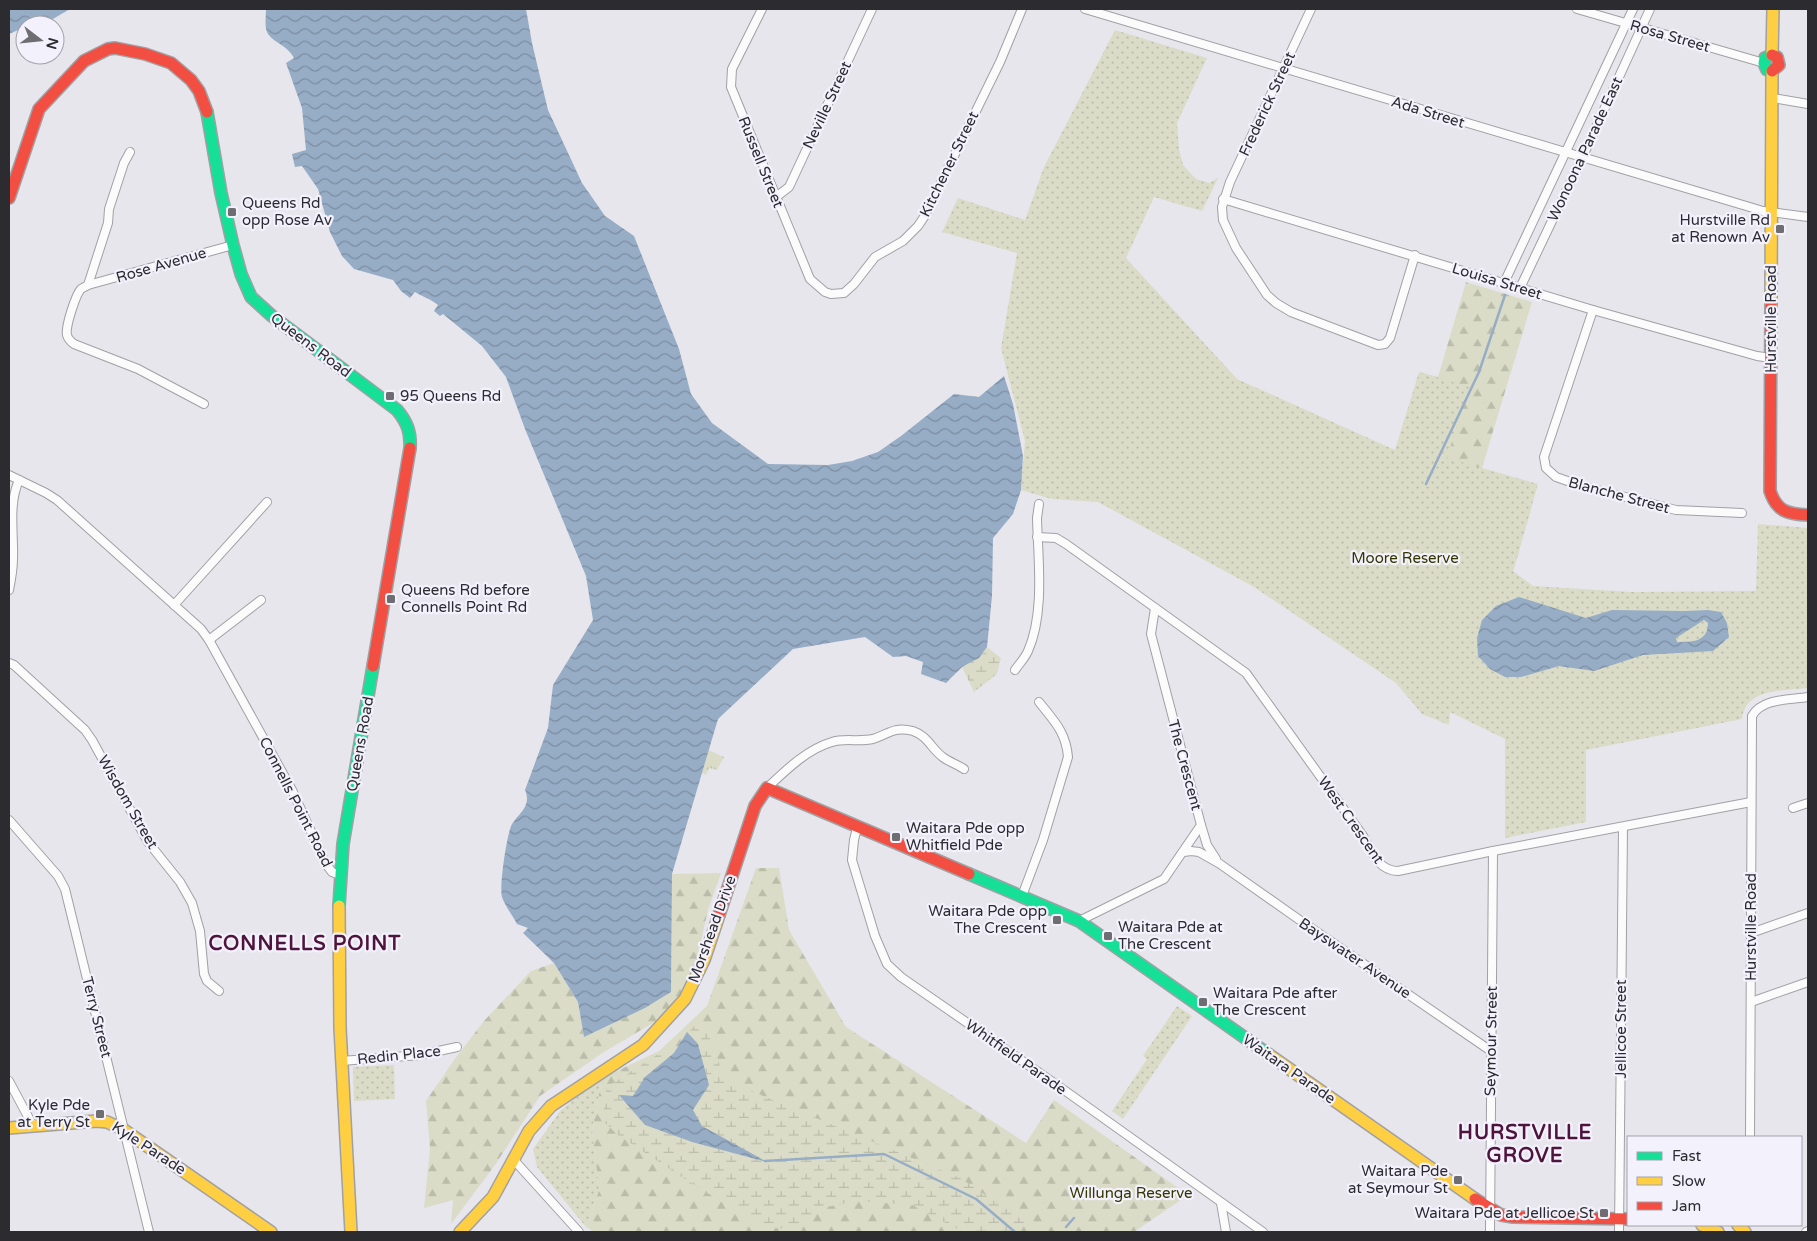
<svg xmlns="http://www.w3.org/2000/svg" width="1817" height="1241" font-family="'Varela Round',sans-serif">
	<style>
		.grass { fill: url(#grass-tufts) }
		.forest { fill: url(#forest-firs) }
		.wetland { fill: url(#wetland-marsh) }
		.park { fill: url(#park-dots) }
		.water { fill: url(#water-waves); fill-rule: evenodd }
		.lines { fill: none; stroke-linecap: round; stroke-linejoin: round }
		.stream { stroke: #97adc6; stroke-width: 2.5 }
		.street-casing { stroke: #a1a0a4; stroke-width: 10 }
		.fast-casing { stroke: #a1a0a4; stroke-width: 14 }
		.slow-casing { stroke: #a1a0a4; stroke-width: 14 }
		.jam-casing { stroke: #a1a0a4; stroke-width: 14 }
		.street { stroke: #fbfbfc; stroke-width: 8 }
		.fast { stroke: #16e098; stroke-width: 11 }
		.slow { stroke: #ffcf43; stroke-width: 11 }
		.jam { stroke: #f24e42; stroke-width: 11 }
		.poi-dot { fill: #6d6d72; stroke: #f3f1fc; stroke-width: 2 }
		.labels { text-anchor: middle; dominant-baseline: central; stroke-width: 4.5; stroke-linejoin: round; paint-order: stroke }
		.street-label { font-size: 15px; fill: #2c2c30; stroke: #f3f1fc }
		.poi-label { font-size: 15px; fill: #2c2c30; stroke: #f3f1fc; text-anchor: start }
		.park-label { font-size: 15px; fill: #343600; stroke: #f3f1fc }
		.district-label { font-size: 20px; font-weight: bold; letter-spacing: 1px; fill: #4e143c; stroke: #f3f1fc }
	</style>
	<defs>
		<pattern id="grass-tufts" width="24" height="20" patternUnits="userSpaceOnUse" patternTransform="scale(1.25)"><rect width="24" height="20" fill="#dadcc7"/><path d="M3 7l-1-3M5 7V3M7 7l1-3M15 17l-1-3M17 17v-4M19 17l1-3" fill="none" stroke="#bbbdab"/></pattern>
		<pattern id="forest-firs" width="22" height="20" patternUnits="userSpaceOnUse" patternTransform="scale(1.25)"><rect width="22" height="20" fill="#dadcc7"/><path d="M5 1l3.5 6h-7zM16 11l3.5 6h-7z" fill="#bbbdab"/></pattern>
		<pattern id="wetland-marsh" width="20" height="14" patternUnits="userSpaceOnUse" patternTransform="scale(1.25)"><rect width="20" height="14" fill="#dadcc7"/><path d="M1 5h8M5 5V1M11 12h8M15 12V8" fill="none" stroke="#bbbdab"/></pattern>
		<pattern id="park-dots" width="8" height="8" patternUnits="userSpaceOnUse" patternTransform="scale(1.25)"><rect width="8" height="8" fill="#dadcc7"/><path d="M2 2h.1M6 6h.1" fill="none" stroke="#bbbdab" stroke-width="1.8" stroke-linecap="round"/></pattern>
		<pattern id="water-waves" width="16" height="10" patternUnits="userSpaceOnUse" patternTransform="scale(1.25)"><rect width="16" height="10" fill="#97adc6"/><path d="M0 5q4-4 8 0t8 0" fill="none" stroke="#7b8da1"/></pattern>
	</defs>
	<rect width="100%" height="100%" fill="#e7e6ec"/>
	<path class="grass" d="M708,750l16,7 -7,13 -8,-2 -3,7 7,3 -11,-5z"/>
	<g class="forest">
		<path d="M1466,282l66,20 -50,166 36,25 14,13 -19,66 -43,-39 -51,-161 19,5z"/>
		<path d="M756,868h23l10,62 57,97 180,116 28,-43 134,95 -54,37h-540l-8,-5 13,-37 -7,-60 9,-46 -3,-4 61,-29 48,-45z"/>
		<path d="M721,873l-13,37 -12,53 -15,36 -18,18 -59,35 -64,44 -45,69 -44,59 2,-24 -29,8 6,-59 -4,-48 28,-41 30,-39 47,-50 23,-8 24,39 6,35 61,-29 26,-16 1,-118z"/>
	</g>
	<g class="wetland">
		<path d="M987,647l14,11 -4,16 -23,18 -12,-25 17,-9z"/>
		<path d="M704,1022l21,58 235,98 66,44 -9,10h-54l-51,-27 -55,-4 -40,8 -19,22 -39,-6 -82,-51 -60,-40 -15,-14 5,-33 59,-38 8,4 -29,24 -12,19 -13,-1 25,30 47,17 73,19 -63,-35 -9,-15 5,-67 -11,-12z"/>
	</g>
	<g class="park">
		<path d="M1115,30l92,28 -30,65 2,26 4,16 13,14 13,4 9,-5 -16,33 -48,-14 -28,61 111,121 158,71 24,-78 50,15 -22,71 91,26 -25,87 20,15 98,6 125,-1 2,-67 50,4v160c-24,3 -63,0 -66,31l-156,31v72l-81,16v-99l-55,-27 -1,13 -27,-11 -26,-31 -142,-96 -156,-85 -46,-3 -31,-9 4,-49 -24,-93 16,-95 -75,-21 16,-34 67,22 19,-53z"/>
		<path d="M1177,1006l15,10 -69,103 -11,-8 35,-52 -4,-3z"/>
		<path d="M394,1065l1,34 -41,2 -1,-34z"/>
		<path d="M598,1080l3,4 -9,46 7,60 -13,37 -49,-60 -4,-18 27,-38z"/>
	</g>
	<g class="water">
		<path d="M9,9h61l-24,14 -21,2v2l-16,7z"/>
		<path d="M264,9h262l6,34 16,67 34,73 23,33 29,20 45,113 12,45 21,29 56,41 60,1 24,-4 26,-9 23,-16 53,-42 25,3 25,-21 9,28 10,52 -2,34 -8,24 -20,24 -1,58 -5,51 -8,11 -17,9 -16,16 -25,-9 2,-12 -17,-6 -13,1 -28,-20 -72,12 -75,70 -46,155 -1,118 -26,16 -61,29 -6,-35 -24,-39 -31,-30 5,-5 -11,-4c-4,-8 -12,-18 -15,-27 -3,-11 5,-64 10,-73 7,-11 20,-18 13,-34l23,-62 5,-43 40,-65 -7,-44 -61,-147 -19,-52 -24,-31 -39,-32 -3,2 -6,-5 4,-6c-7,-6 -15,-8 -23,-13l-5,6 -9,-7 -8,-11 -39,-11 -12,-13 -12,-24 -12,-43 -16,-23 -7,1 -3,-13 14,-4 -4,-42 -16,-45 8,-5c-7,-13 -20,-15 -26,-24 -4,-7 -2,-16 -2,-24z"/>
		<path d="M1519,597l67,21 26,-8 73,1 23,-1 13,2 6,11 2,14 -16,14 -70,4 -49,16 -35,-5 -38,11h-16l-15,-8 -12,-13 -1,-18 5,-18 14,-14zM1704,620l4,3c0,19 -16,19 -31,19l-1,-4z"/>
		<path d="M687,1032l11,12 11,41 -16,25 9,16 65,36 -75,-20 -47,-17 -26,-30 14,1 12,-19 29,-24z"/>
	</g>
	<g class="lines">
		<g class="stream">
			<path d="M1426,484l53,-112 26,-77"/>
			<path d="M765,1161l119,-7 92,45 39,33"/>
			<path d="M1066,1227l8,-9"/>
		</g>
		<g class="street-casing">
			<g id="street">
				<path d="M762,9l-30,60 -1,18 79,192 15,13 6,2 13,-1 10,-9 21,-27 28,-16 15,-15 6,-9 76,-155 22,-53"/>
				<path d="M1085,9l678,202 45,6"/>
				<path d="M1311,9l-81,173 -8,25 1,13 13,28 31,47 9,8 15,9 87,33 7,-1 5,-6 25,-83"/>
				<path d="M1577,9l187,54"/>
				<path d="M1773,98l35,6"/>
				<path d="M130,152l-6,11 -15,46 -1,14 -20,62c-1,1 -6,3 -7,4 -5,5 -16,38 -14,46 1,4 3,6 7,9l64,25 66,35"/>
				<path d="M776,197l13,-10 83,-178"/>
				<path d="M1223,199l370,111 164,46 14,2"/>
				<path d="M1504,283l129,-274"/>
				<path d="M88,285l145,-40"/>
				<path d="M1520,288l62,-130 68,-149"/>
				<path d="M1593,310l-49,147 2,11 10,9 26,9 94,24 66,3"/>
				<path d="M9,475l37,18 11,7 144,129 8,11 83,150 34,74 6,8 8,3"/>
				<path d="M1037,537l19,1 10,6 180,129 117,163c8,14 15,35 35,35l95,-20 258,-49"/>
				<path d="M9,590c2,-10 4,-21 4,-31 1,-27 -5,-54 6,-79"/>
				<path d="M174,605l93,-103"/>
				<path d="M209,640l52,-40"/>
				<path d="M9,663l5,2 71,65 7,10 56,102 32,40 12,21 8,28 4,43 3,7 12,10"/>
				<path d="M1015,670c4,-6 10,-12 13,-19 17,-38 10,-92 9,-133l2,-14"/>
				<path d="M767,788c18,-17 40,-39 65,-46 11,-4 27,0 41,-3 16,-5 21,-13 40,-8 15,5 19,19 31,27 6,4 14,7 20,11"/>
				<path d="M1793,808l15,-5"/>
				<path d="M9,820l49,56 7,13 84,343"/>
				<path d="M1201,825l6,20 9,14"/>
				<path d="M857,828l-3,12 -2,20 23,76 12,28 14,13 156,108 206,147"/>
				<path d="M1184,852l7,-1 8,1 21,12 81,57 190,130"/>
				<path d="M1022,896l21,-56 25,-83c-2,-25 -14,-36 -29,-55"/>
				<path d="M1079,921l85,-42 37,-54 -50,-191 4,-26"/>
				<path d="M1751,933l57,-20"/>
				<path d="M1751,1002l57,-20"/>
				<path d="M341,1061l79,-6 37,-8"/>
				<path d="M9,1081l24,45"/>
				<path d="M1750,1137l2,-421c10,-18 38,-16 56,-19"/>
				<path d="M513,1159l66,73"/>
				<path d="M1221,1203l5,29"/>
				<path d="M1490,1232l3,-381"/>
				<path d="M1619,1232l4,-405"/>
				<path d="M1806,1232l2,-1"/>
			</g>
		</g>
		<g class="fast-casing">
			<g id="fast">
				<path d="M1772,55l-7,3 -1,5 3,7 5,1"/>
				<path d="M207,112l14,81 12,52 8,29 10,23 21,19 125,94c10,12 14,22 13,38"/>
				<path d="M969,874l110,47 189,133"/>
				<path d="M339,906l4,-62 30,-178"/>
			</g>
		</g>
		<g class="slow-casing">
			<g id="slow">
				<path d="M1772,55l1,-46"/>
				<path d="M1771,304l1,-233"/>
				<path d="M339,906l1,122 11,204"/>
				<path d="M1268,1054l207,145"/>
				<path d="M9,1128l87,-7 11,1 17,8 147,102"/>
				<path d="M1702,1225l16,7"/>
				<path d="M1738,1225l7,7"/>
				<path d="M460,1232l33,-35 36,-66 22,-25 92,-61 42,-46 19,-39 15,-45"/>
			</g>
		</g>
		<g class="jam-casing">
			<g id="jam">
				<path d="M1772,55l5,2 2,8 -7,6"/>
				<path d="M9,198l30,-89 45,-48 24,-12 7,-1 30,6 26,9 20,17 8,11 8,21"/>
				<path d="M1771,304l-1,187c7,21 18,23 38,24"/>
				<path d="M373,666l37,-218"/>
				<path d="M719,915l36,-109 12,-18 202,86"/>
				<path d="M1475,1199l26,16 12,2 115,2"/>
			</g>
		</g>
		<use href="#street" class="street"/>
		<use href="#fast" class="fast"/>
		<use href="#slow" class="slow"/>
		<use href="#jam" class="jam"/>
	</g>
	<g class="poi-dot">
		<rect x="227" y="207" width="10" height="10" rx="2.5"/>
		<rect x="1775" y="224" width="10" height="10" rx="2.5"/>
		<rect x="385" y="391" width="10" height="10" rx="2.5"/>
		<rect x="386" y="594" width="10" height="10" rx="2.5"/>
		<rect x="891" y="832" width="10" height="10" rx="2.5"/>
		<rect x="1052" y="915" width="10" height="10" rx="2.5"/>
		<rect x="1103" y="931" width="10" height="10" rx="2.5"/>
		<rect x="1198" y="997" width="10" height="10" rx="2.5"/>
		<rect x="95" y="1109" width="10" height="10" rx="2.5"/>
		<rect x="1453" y="1175" width="10" height="10" rx="2.5"/>
		<rect x="1599" y="1208" width="10" height="10" rx="2.5"/>
	</g>
	<g class="labels">
		<g class="street-label">
			<text transform="translate(1670 36) rotate(16)">Rosa Street</text>
			<text transform="translate(1267 104) rotate(-65)">Frederick Street</text>
			<text transform="translate(827 105) rotate(-65)">Neville Street</text>
			<text transform="translate(1428 112) rotate(17)">Ada Street</text>
			<text transform="translate(1585 149) rotate(-65)">Wonoona Parade East</text>
			<text transform="translate(761 162) rotate(68)">Russell Street</text>
			<text transform="translate(949 164) rotate(-64)">Kitchener Street</text>
			<text transform="translate(161 265) rotate(-16)">Rose Avenue</text>
			<text transform="translate(1497 281) rotate(17)">Louisa Street</text>
			<text transform="translate(1771 319) rotate(-90)">Hurstville Road</text>
			<text transform="translate(311 345) rotate(37)">Queens Road</text>
			<text transform="translate(1619 495) rotate(15)">Blanche Street</text>
			<text transform="translate(360 744) rotate(-80)">Queens Road</text>
			<text transform="translate(1185 765) rotate(75)">The Crescent</text>
			<text transform="translate(128 802) rotate(60)">Wisdom Street</text>
			<text transform="translate(296 802) rotate(63)">Connells Point Road</text>
			<text transform="translate(1351 820) rotate(55)">West Crescent</text>
			<text transform="translate(1751 927) rotate(-90)">Hurstville Road</text>
			<text transform="translate(712 929) rotate(-70)">Morshead Drive</text>
			<text transform="translate(1355 958) rotate(34)">Bayswater Avenue</text>
			<text transform="translate(97 1017) rotate(76)">Terry Street</text>
			<text transform="translate(1621 1029) rotate(-90)">Jellicoe Street</text>
			<text transform="translate(1491 1041) rotate(-89)">Seymour Street</text>
			<text transform="translate(399 1055) rotate(-6)">Redin Place</text>
			<text transform="translate(1016 1057) rotate(35)">Whitfield Parade</text>
			<text transform="translate(1289 1069) rotate(35)">Waitara Parade</text>
			<text transform="translate(149 1148) rotate(33)">Kyle Parade</text>
		</g>
		<g class="poi-label">
			<text x="242" y="203">Queens Rd<tspan x="242" dy="17">opp Rose Av</tspan></text>
			<text x="1770" y="220" text-anchor="end">Hurstville Rd<tspan x="1770" dy="17">at Renown Av</tspan></text>
			<text x="400" y="396">95 Queens Rd</text>
			<text x="401" y="590">Queens Rd before<tspan x="401" dy="17">Connells Point Rd</tspan></text>
			<text x="906" y="828">Waitara Pde opp<tspan x="906" dy="17">Whitfield Pde</tspan></text>
			<text x="1047" y="911" text-anchor="end">Waitara Pde opp<tspan x="1047" dy="17">The Crescent</tspan></text>
			<text x="1118" y="927">Waitara Pde at<tspan x="1118" dy="17">The Crescent</tspan></text>
			<text x="1213" y="993">Waitara Pde after<tspan x="1213" dy="17">The Crescent</tspan></text>
			<text x="90" y="1105" text-anchor="end">Kyle Pde<tspan x="90" dy="17">at Terry St</tspan></text>
			<text x="1448" y="1171" text-anchor="end">Waitara Pde<tspan x="1448" dy="17">at Seymour St</tspan></text>
			<text x="1594" y="1213" text-anchor="end">Waitara Pde at Jellicoe St</text>
		</g>
		<g class="park-label">
			<text x="1405" y="558">Moore Reserve</text>
			<text x="1131" y="1193">Willunga Reserve</text>
		</g>
		<g class="district-label">
			<text x="305" y="944">CONNELLS POINT</text>
			<text x="1525" y="1133">HURSTVILLE<tspan x="1525" dy="23">GROVE</tspan></text>
		</g>
	</g>
	<rect width="1817" height="1241" fill="none" stroke="#2c2c30" stroke-width="20"/>
	<rect x="1627" y="1136" width="175" height="90" fill="#f3f1fc" stroke="#a3a2aa"/>
	<rect x="1637" y="1152" width="25" height="8" fill="#16e098" stroke="#a3a2aa"/>
	<text x="1672" y="1161" font-size="15" fill="#2c2c30">Fast</text>
	<rect x="1637" y="1177" width="25" height="8" fill="#ffcf43" stroke="#a3a2aa"/>
	<text x="1672" y="1186" font-size="15" fill="#2c2c30">Slow</text>
	<rect x="1637" y="1202" width="25" height="8" fill="#f24e42" stroke="#a3a2aa"/>
	<text x="1672" y="1211" font-size="15" fill="#2c2c30">Jam</text>
	<g transform="translate(40 40) rotate(106)"><circle r="24" fill="#f3f1fc" stroke="#a3a2aa"/>
	<path d="M0-4L9 19L0 12L-9 19Z" fill="#6d6d72"/>
	<text y="-8" font-size="14" font-weight="bold" text-anchor="middle" fill="#2c2c30">N</text>
	</g>
</svg>
